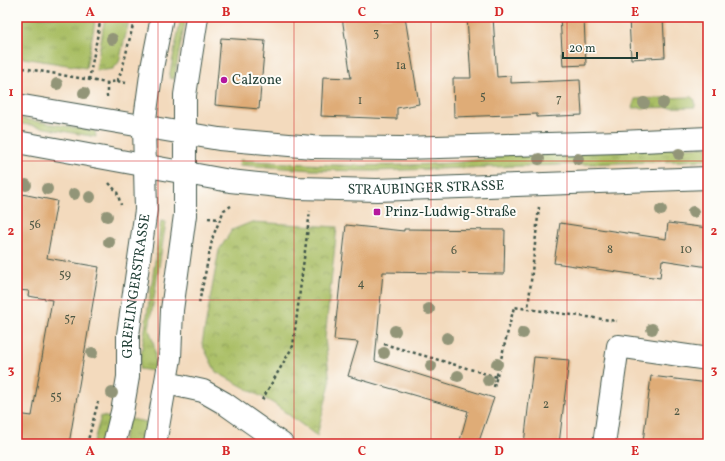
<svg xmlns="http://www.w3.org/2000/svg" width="725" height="461" font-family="Vollkorn,serif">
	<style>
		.grass { fill: url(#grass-tufts); stroke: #647e4c }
		.park { fill: url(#park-crowns); stroke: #647e4c }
		.building { fill: #dfac77 }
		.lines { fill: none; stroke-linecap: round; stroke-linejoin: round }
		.street-casing { stroke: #3f5549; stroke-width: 24 }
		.secondary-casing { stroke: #3f5549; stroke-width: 24 }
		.path { stroke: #3f5549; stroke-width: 2.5; stroke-dasharray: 3 3; stroke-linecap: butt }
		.street { stroke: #fff; stroke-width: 22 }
		.secondary { stroke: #fff; stroke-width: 22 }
		.tree { fill: #929578 }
		.grid { fill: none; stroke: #d62828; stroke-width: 1; stroke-opacity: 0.55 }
		.poi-dot { fill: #b5179e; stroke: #fdfcf7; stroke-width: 1.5 }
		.labels { text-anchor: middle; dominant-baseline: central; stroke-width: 4; stroke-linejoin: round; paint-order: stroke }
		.number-label { font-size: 12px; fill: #4f5945 }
		.poi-label { font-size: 14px; fill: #1f3d34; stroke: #fdfcf7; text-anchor: start }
		.street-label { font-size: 14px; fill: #1f3d34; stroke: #fdfcf7 }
		.neatline { fill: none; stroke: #d62828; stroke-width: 1.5 }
		.grid-label { font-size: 13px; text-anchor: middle; font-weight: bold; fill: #d62828 }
	</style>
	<defs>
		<pattern id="grass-tufts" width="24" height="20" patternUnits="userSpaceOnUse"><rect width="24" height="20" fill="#a9be63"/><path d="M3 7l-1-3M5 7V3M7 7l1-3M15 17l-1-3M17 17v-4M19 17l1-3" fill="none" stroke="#899c52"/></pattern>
		<pattern id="park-crowns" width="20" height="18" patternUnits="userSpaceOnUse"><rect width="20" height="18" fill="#a9be63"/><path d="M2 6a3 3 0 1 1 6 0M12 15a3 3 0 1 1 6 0" fill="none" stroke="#899c52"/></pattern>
	</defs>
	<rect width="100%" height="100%" fill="#fdfcf7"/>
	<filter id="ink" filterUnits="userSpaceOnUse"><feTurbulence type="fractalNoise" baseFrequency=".025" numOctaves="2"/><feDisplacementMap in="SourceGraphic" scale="8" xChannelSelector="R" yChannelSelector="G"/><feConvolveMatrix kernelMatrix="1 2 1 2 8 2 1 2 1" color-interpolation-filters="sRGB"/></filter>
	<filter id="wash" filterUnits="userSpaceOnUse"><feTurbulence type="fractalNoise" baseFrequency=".012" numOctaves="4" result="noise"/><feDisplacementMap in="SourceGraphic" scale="16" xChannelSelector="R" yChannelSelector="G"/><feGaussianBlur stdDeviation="0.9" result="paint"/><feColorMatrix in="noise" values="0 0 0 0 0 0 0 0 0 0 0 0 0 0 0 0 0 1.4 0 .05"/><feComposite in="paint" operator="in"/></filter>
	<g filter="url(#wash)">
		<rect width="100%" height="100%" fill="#f3dabd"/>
		<g class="grass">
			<path d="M17,17h57l21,5 -9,46 -69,-11z"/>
			<path d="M105,17h25l-11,45 -6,7 -8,1h-9z"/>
			<path d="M181,17h5l-12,62 -5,-1z"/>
			<path d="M691,97l4,3v7l-63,1 3,-9z"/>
			<path d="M17,118l78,13 1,6 -79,-14z"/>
			<path d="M708,147v13l-334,11 -61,-1 -74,-5 1,-5c57,4 113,7 170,5 33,-1 65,-3 97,-11z"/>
			<path d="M161,221l5,1 -17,107c6,16 7,25 5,42l-15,-2z"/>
			<path d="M101,416l11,2 -7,26h-12z"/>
			<path d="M129,419l18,3 -6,22h-19z"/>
		</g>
		<path class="park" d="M252,222l85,5 -12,111 5,45 -13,53 -44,-33 -57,-31 -14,-28 17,-94 13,-20z"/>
		<g id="blocks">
			<g class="building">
				<path d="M342,17h63l14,87 -22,4v11l-76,-3 2,-39 28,1z"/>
				<path d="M467,17h26l4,60 14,-1v7l69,-3 2,35 -45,2v-3l-83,3 -1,-39h18z"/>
				<path d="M560,17h24l2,48 -23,1z"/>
				<path d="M629,17h34l2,40 -34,2z"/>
				<path d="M221,38l44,3 -6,68 -44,-4z"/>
				<path d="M17,193l40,8 -10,57 52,9 -30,177h-52v-30l15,2 20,-116 -24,-4 1,-5 -12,-1z"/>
				<path d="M560,223l106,16 2,-16 40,5v39l-46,-7 -2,18 -106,-15z"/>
				<path d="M346,225l58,6v-2l101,1 -1,44 -121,-2 -8,89 119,37 -16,46h-19l9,-33 -120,-35 10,-34 -24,-2z"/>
				<path d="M534,357l35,3 -10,84h-35z"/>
				<path d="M651,376l57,7v61h-50l-15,-2z"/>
			</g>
		</g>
	</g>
	<g filter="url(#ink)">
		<use href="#blocks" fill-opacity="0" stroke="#3f5549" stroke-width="1"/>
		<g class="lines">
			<g class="street-casing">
				<g id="street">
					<path d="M144,126l8,-58 10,-51"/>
					<path d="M185,134v-39l12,-78"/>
					<path d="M167,383l36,8 21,12 58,41"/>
					<path d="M604,444l14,-98 90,13"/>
				</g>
			</g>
			<g class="secondary-casing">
				<g id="secondary">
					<path d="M17,105l202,34 93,8 89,1 219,-6 88,-4"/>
					<path id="s1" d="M17,142l213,39 68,7 79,2 331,-12"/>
					<path id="s2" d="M114,444l8,-32 6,-35v-42l18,-125 -2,-84"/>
					<path d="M155,444l15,-86 2,-48 13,-95v-81"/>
				</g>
			</g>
			<g class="path">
				<path d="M88,17l12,2"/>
				<path d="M17,67l90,16 10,-2 9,2"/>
				<path d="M89,80l12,-63"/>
				<path d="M117,81l5,-11 13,-53"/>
				<path d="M107,83v14"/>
				<path d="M109,183l8,9 4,13"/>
				<path d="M539,207l-11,102 89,12"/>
				<path d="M208,218l11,1"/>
				<path d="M199,303l14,-67 11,-26 7,-4"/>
				<path d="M384,344l113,33"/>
				<path d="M494,387l20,-80 14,2"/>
				<path d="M262,400l31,-54 17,-135"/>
				<path d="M87,444l11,-42"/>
			</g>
			<use href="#street" class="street"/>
			<use href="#secondary" class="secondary"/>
		</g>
		<g class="tree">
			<circle cx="112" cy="39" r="6"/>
			<circle cx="57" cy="84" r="6"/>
			<circle cx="84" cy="93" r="6"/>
			<circle cx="644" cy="103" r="6"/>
			<circle cx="663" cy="103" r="6"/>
			<circle cx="679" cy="154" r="6"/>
			<circle cx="539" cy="159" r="6"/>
			<circle cx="578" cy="159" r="6"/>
			<circle cx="26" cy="185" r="6"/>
			<circle cx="47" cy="189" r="6"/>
			<circle cx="74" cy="194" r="6"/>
			<circle cx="90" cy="197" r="6"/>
			<circle cx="661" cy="210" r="6"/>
			<circle cx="693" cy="212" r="6"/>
			<circle cx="107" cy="216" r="6"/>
			<circle cx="109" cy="242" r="6"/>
			<circle cx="429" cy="309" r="6"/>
			<circle cx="652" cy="329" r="6"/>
			<circle cx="395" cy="331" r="6"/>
			<circle cx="523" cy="333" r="6"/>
			<circle cx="447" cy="338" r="6"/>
			<circle cx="92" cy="353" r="6"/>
			<circle cx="384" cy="353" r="6"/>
			<circle cx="497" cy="364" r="6"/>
			<circle cx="431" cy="366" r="6"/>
			<circle cx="458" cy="376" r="6"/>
			<circle cx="488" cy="380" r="6"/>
			<circle cx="112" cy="393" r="6"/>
		</g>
	</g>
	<path class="grid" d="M158,17v427M294,17v427M431,17v427M567,17v427M17,161h691M17,300h691"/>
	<g class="poi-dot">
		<circle cx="224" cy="80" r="4"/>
		<rect x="373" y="208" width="8" height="8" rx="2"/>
	</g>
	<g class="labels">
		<g class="number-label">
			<text x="376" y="34">3</text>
			<text x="401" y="66">1a</text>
			<text x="483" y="97">5</text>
			<text x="559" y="99">7</text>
			<text x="360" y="101">1</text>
			<text x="35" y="225">56</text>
			<text x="610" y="250">8</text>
			<text x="686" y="250">10</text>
			<text x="454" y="251">6</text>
			<text x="65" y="275">59</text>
			<text x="361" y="284">4</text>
			<text x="70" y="319">57</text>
			<text x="56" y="397">55</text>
			<text x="546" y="405">2</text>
			<text x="677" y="412">2</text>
		</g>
		<g class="poi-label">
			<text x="232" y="80">Calzone</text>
			<text x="385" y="212">Prinz-Ludwig-Straße</text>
		</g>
		<g class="street-label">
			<text stroke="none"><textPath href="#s1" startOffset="413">STRAUBINGER STRASSE</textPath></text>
			<text stroke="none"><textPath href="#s2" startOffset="160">GREFLINGERSTRASSE</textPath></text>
		</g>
	</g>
	<rect width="725" height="461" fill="none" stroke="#fdfcf7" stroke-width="44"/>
	<path d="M563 52v6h74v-6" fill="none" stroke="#1f3d34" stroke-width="2"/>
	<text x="569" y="52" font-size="12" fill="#1f3d34" stroke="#fdfcf7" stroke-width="3" paint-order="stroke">20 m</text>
	<rect x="22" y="22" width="681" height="417" class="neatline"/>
	<g class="grid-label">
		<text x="90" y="16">A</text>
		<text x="226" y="16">B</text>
		<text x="362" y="16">C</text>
		<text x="499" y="16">D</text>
		<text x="635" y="16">E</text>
		<text x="11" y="96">1</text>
		<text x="714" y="96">1</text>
		<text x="11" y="235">2</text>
		<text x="714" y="235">2</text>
		<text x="11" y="374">3</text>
		<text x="714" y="374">3</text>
		<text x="90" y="455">A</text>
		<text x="226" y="455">B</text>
		<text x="362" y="455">C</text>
		<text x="499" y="455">D</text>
		<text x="635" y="455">E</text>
	</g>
</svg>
